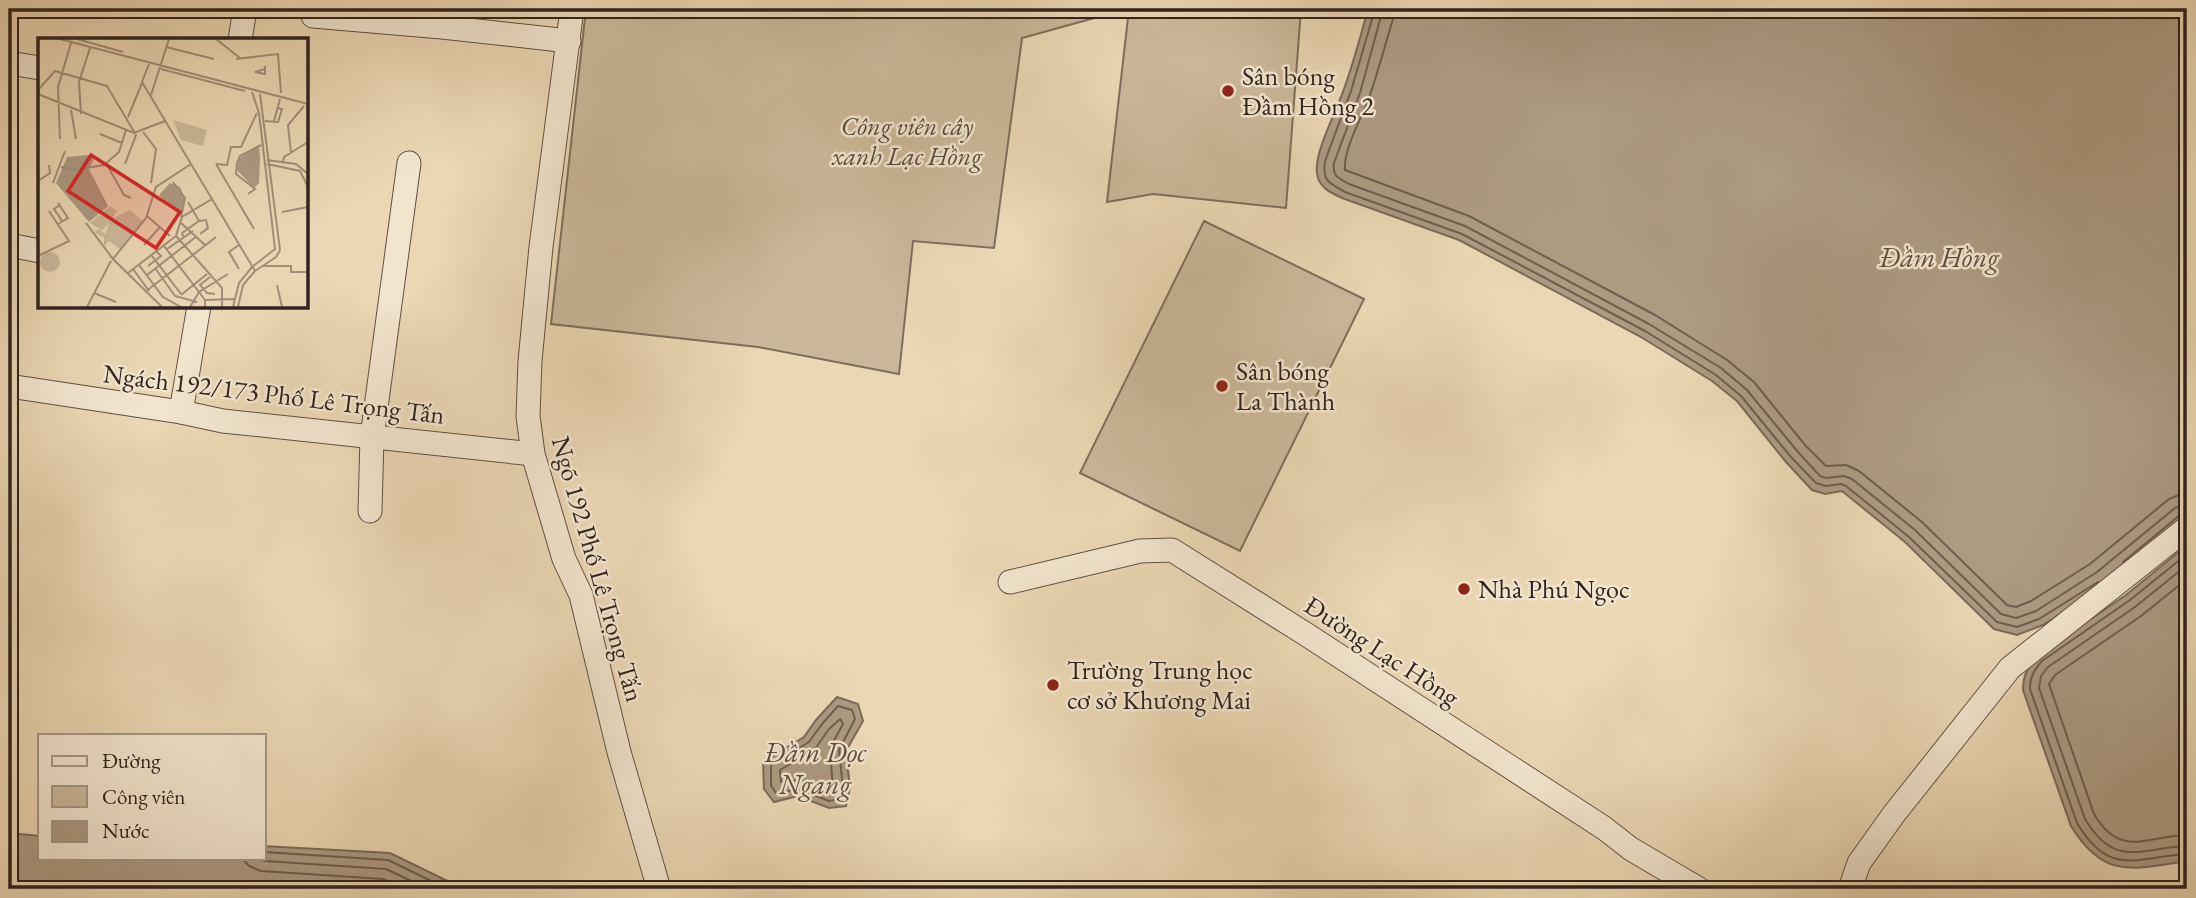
<svg xmlns="http://www.w3.org/2000/svg" width="2196" height="898" font-family="'EB Garamond',serif">
	<style>
		.green { fill: #cbb89a; stroke: #7e6e5c; stroke-width: 2 }
		.water { fill: #ac9a81; stroke: #7b6a59; stroke-width: 2 }
		.lines { fill: none; stroke-linecap: round; stroke-linejoin: round }
		.shore { stroke: #6e5e4f; stroke-width: 2 }
		.minor-casing { stroke: #605043; stroke-width: 25 }
		.minor { stroke: #f2e5ce; stroke-width: 23 }
		.poi-dot { fill: #8f2418; stroke: #f2e5ce; stroke-width: 2.5 }
		.labels { text-anchor: middle; dominant-baseline: central; stroke-width: 5; stroke-linejoin: round; paint-order: stroke }
		.poi-label { font-size: 26px; fill: #31231d; stroke: #f2e5ce; text-anchor: start }
		.park-label { font-size: 26px; font-style: italic; fill: #58483c; stroke: #f2e5ce }
		.street-label { font-size: 26px; fill: #31231d; stroke: #f2e5ce }
		.water-label { font-size: 28px; font-style: italic; fill: #5c4d40; stroke: #f2e5ce }
		.inset-road { fill: none; stroke: #a18f78; stroke-width: 2 }
		.view { fill: #d62828; fill-opacity: 0.15; stroke: #d62828; stroke-width: 3.5 }
		.inset-edge { fill: none; stroke: #31231d; stroke-width: 3.5 }
	</style>
	<rect width="100%" height="100%" fill="#ebd7b4"/>
	<filter id="stains"><feTurbulence type="fractalNoise" baseFrequency=".00286" numOctaves="4"/><feColorMatrix values="0 0 0 0 .2 0 0 0 0 .09 0 0 0 0 .02 0 0 0 .5 -.17"/></filter>
	<radialGradient id="worn" r=".72"><stop offset=".6" stop-color="#630" stop-opacity="0"/><stop offset="1" stop-color="#630" stop-opacity=".3"/></radialGradient>
	<g class="green">
		<path d="M586,9h541l-105,29 -28,210 -81,-7 -14,133 -141,-27 -207,-23z"/>
		<path d="M1129,9h172l-15,199 -133,-14 -46,8z"/>
		<path d="M1204,221l160,78 -124,252 -160,-78z"/>
	</g>
	<g class="water">
		<path d="M1368,9h819v509l-81,67 -63,40 -26,10 -23,-6 -89,-87 -63,-51 -17,3 -13,-4 -26,-28 -49,-61 -25,-20 -71,-44 -182,-97 -117,-42c-11,-5 -24,-11 -25,-25 -3,-22 21,-64 28,-87 9,-25 16,-51 23,-77z"/>
		<path d="M2187,545v316c-55,8 -83,19 -116,-35l-48,-136c0,-15 5,-23 14,-34l89,-61z"/>
		<path d="M837,697l21,7 5,17 -17,30 4,37 -4,18 -17,2 -31,-12 -24,6 -10,-13 -1,-27 41,-25 12,-17z"/>
		<path d="M9,833l31,3v22h224v-12l126,7 74,36h-455z"/>
	</g>
	<g class="lines">
		<g class="shore">
			<path d="M1375,9l-24,82 -26,70c-3,20 4,22 20,31l117,42 183,97 71,44 25,21 50,61 25,26 10,3 15,-2 5,2 63,51 88,85 20,5 22,-8 59,-37"/>
			<path d="M1383,9l-23,84 -26,70c-2,13 4,15 15,21l116,42 184,98 72,44 26,22 51,62 22,24 6,2 18,-2 8,3 63,51 86,84 15,4 20,-7 61,-39 78,-64 12,-4"/>
			<path d="M1394,9l-1,10c-8,26 -15,53 -24,79 -7,19 -26,52 -24,72l124,46 186,99 72,45 27,22 51,63 21,21 20,-1 13,6 63,51 85,83 9,2 15,-6 59,-37 79,-65 10,-4 8,-1"/>
			<path d="M2187,554l-57,46 -88,61c-8,9 -12,16 -12,28l47,134c33,55 58,34 110,31"/>
			<path d="M2123,562l57,-47 7,-2"/>
			<path d="M2187,565l-52,42 -87,60 -7,9 -2,12 46,131c30,50 55,29 102,27"/>
			<path d="M2187,579l-46,37 -86,59 -6,9 45,130c27,45 52,22 93,21"/>
			<path d="M838,706l14,4 3,9 -16,31 4,38 -2,11 -12,2 -30,-12 -23,4 -5,-7v-21l38,-23 13,-18z"/>
			<path d="M840,719l3,5 -13,24 3,43 -4,1 -28,-12 -20,2 -1,-12 35,-21 14,-20z"/>
			<path d="M264,852l124,8 60,29"/>
			<path d="M242,858l7,8 12,5 122,8 22,10"/>
			<path d="M255,858l10,3 121,8 42,20"/>
		</g>
		<g class="minor-casing">
			<g id="minor">
				<path d="M572,9l-31,238 -11,114 -2,55 5,38 31,105 17,36 38,157 40,137"/>
				<path d="M313,16l129,11 127,14"/>
				<path d="M240,40l5,-31"/>
				<path d="M9,63l31,5"/>
				<path d="M9,245l31,6"/>
				<path d="M9,386l172,26 42,9 310,33"/>
				<path d="M181,412l18,-106"/>
				<path d="M370,511l2,-74 37,-274"/>
				<path d="M1010,582l130,-31 32,-1 132,83 300,195 27,21 68,40"/>
				<path d="M1850,889l9,-26 35,-49 116,-146 177,-140"/>
			</g>
		</g>
		<use href="#minor" class="minor"/>
	</g>
	<g class="poi-dot">
		<circle cx="1228" cy="91" r="7"/>
		<circle cx="1222" cy="386" r="7"/>
		<circle cx="1464" cy="589" r="7"/>
		<circle cx="1053" cy="685" r="7"/>
	</g>
	<g class="labels">
		<g class="poi-label">
			<text x="1242" y="76">Sân bóng<tspan x="1242" dy="30">Đầm Hồng 2</tspan></text>
			<text x="1236" y="371">Sân bóng<tspan x="1236" dy="30">La Thành</tspan></text>
			<text x="1478" y="589">Nhà Phú Ngọc</text>
			<text x="1067" y="670">Trường Trung học<tspan x="1067" dy="30">cơ sở Khương Mai</tspan></text>
		</g>
		<g class="park-label">
			<text x="907" y="126">Công viên cây<tspan x="907" dy="30">xanh Lạc Hồng</tspan></text>
		</g>
		<g class="street-label">
			<text transform="translate(274 394) rotate(7)">Ngách 192/173 Phố Lê Trọng Tấn</text>
			<text transform="translate(598 569) rotate(74)">Ngõ 192 Phố Lê Trọng Tấn</text>
			<text transform="translate(1382 651) rotate(33)">Đường Lạc Hồng</text>
		</g>
		<g class="water-label">
			<text x="1939" y="257">Đầm Hồng</text>
			<text x="815" y="752">Đầm Dọc<tspan x="815" dy="32">Ngang</tspan></text>
		</g>
	</g>
	<g transform="translate(38 38)">
		<rect width="270" height="270" fill="#ebd7b4"/>
		<path d="M135,82l34,10 -4,16 -22,-6zM72,168l7,5 -5,8 18,-9 13,11 -23,28 -11,-8 -5,5v-9l-10,-5 5,-3 6,5 4,-10 -7,6 -12,-7zM2 224a10 10 0 1 1 20 0a10 10 0 1 1-20 0Z" fill="#cbb89a"/>
		<path d="M217,109h4l1,10 -1,26 -5,5 -17,-18 2,-11zM50,117l6,4 -5,10 19,37 -19,16 -33,-39 11,-26zM132,145l10,4 5,12 -5,17 -21,-21z" fill="#ac9a81"/>
		<path class="inset-road" d="M22,1l248,65M39,1l46,13M178,1l24,19M128,9l48,12M198,21l42,-5 3,39M111,26l-7,18 113,189 -12,14 -5,22M123,31l84,22M227,31l-10,3 10,2v-8M0,52l17,-19 52,15 29,49 -11,29M0,56l96,39 31,-12M113,57l18,-56M33,72l5,29M43,76l-2,-32 11,-34M90,79l14,-34M227,83l13,1 4,-13 -4,-1M236,83l6,-22M105,94l13,17 -5,34M62,96l22,9M22,101l-2,-52 13,-44M253,115l-3,-28 16,-19M229,122l29,4 12,10M245,124l1,-5 24,-15M68,125l18,32 7,3M178,126l11,1 4,-18h10l16,-34M178,126l38,65M229,126l33,7 8,16M23,129l14,3 29,-5 15,-13 7,-22M0,143l12,-8 -1,-8M135,144l12,16 -4,19M15,145l12,-32M210,156l7,-5 -19,-15 1,-11 3,-7 21,-11M150,164l11,19M20,165l10,15 -10,6M22,167l-6,4 9,13M244,174l26,-5M109,178l23,20M161,183l7,-1 2,8 -8,6M48,185l27,36 49,48M143,185l24,22M138,198l46,52v19M146,200l-2,-5 17,-12M106,207l16,-18M126,208l41,54v7M129,211l26,-18M0,218l31,-15 -20,-30M114,218l29,38M75,221l33,-41 10,-31 35,-23M101,227l24,32 18,10M110,228l13,-10 -4,-4M225,228h28v6h17M214,229l23,-18 -16,-136 -7,-21M117,230l20,28 22,6M95,231l16,22M201,231l-10,-17 10,-7M217,233l21,-14 4,-7 -20,-156M90,235l48,-37 6,-19 30,-18M109,237l50,-39M172,239l-10,8 7,8 8,1M239,247l5,22M107,254l71,-55M56,255l22,9M143,257l26,-21M167,262l29,-1M49,269l24,-46M152,269l9,-15 29,-18M195,269l6,-24 13,-16"/>
		<path class="view" d="M53,117l89,57 -24,36 -88,-57z"/>
		<rect width="270" height="270" class="inset-edge"/>
	</g>
	<rect width="2196" height="898" fill="none" stroke="#ebd7b4" stroke-width="35"/>
	<rect x="10" y="10" width="2175" height="877" fill="none" stroke="#31231d" stroke-width="3.5"/>
	<rect x="18" y="18" width="2161" height="863" fill="none" stroke="#31231d" stroke-width="2"/>
	<rect x="38" y="734" width="228" height="126" fill="#f2e5ce" stroke="#a59787" stroke-width="2"/>
	<rect x="52" y="756" width="35" height="10" fill="#f2e5ce" stroke="#a59787" stroke-width="2"/>
	<text x="102" y="768" font-size="21" fill="#31231d">Đường</text>
	<rect x="52" y="786" width="35" height="21" fill="#cbb89a" stroke="#a59787" stroke-width="2"/>
	<text x="102" y="804" font-size="21" fill="#31231d">Công viên</text>
	<rect x="52" y="821" width="35" height="21" fill="#ac9a81" stroke="#a59787" stroke-width="2"/>
	<text x="102" y="838" font-size="21" fill="#31231d">Nước</text>
	<rect width="100%" height="100%" filter="url(#stains)"/>
	<rect width="100%" height="100%" fill="url(#worn)"/>
</svg>
